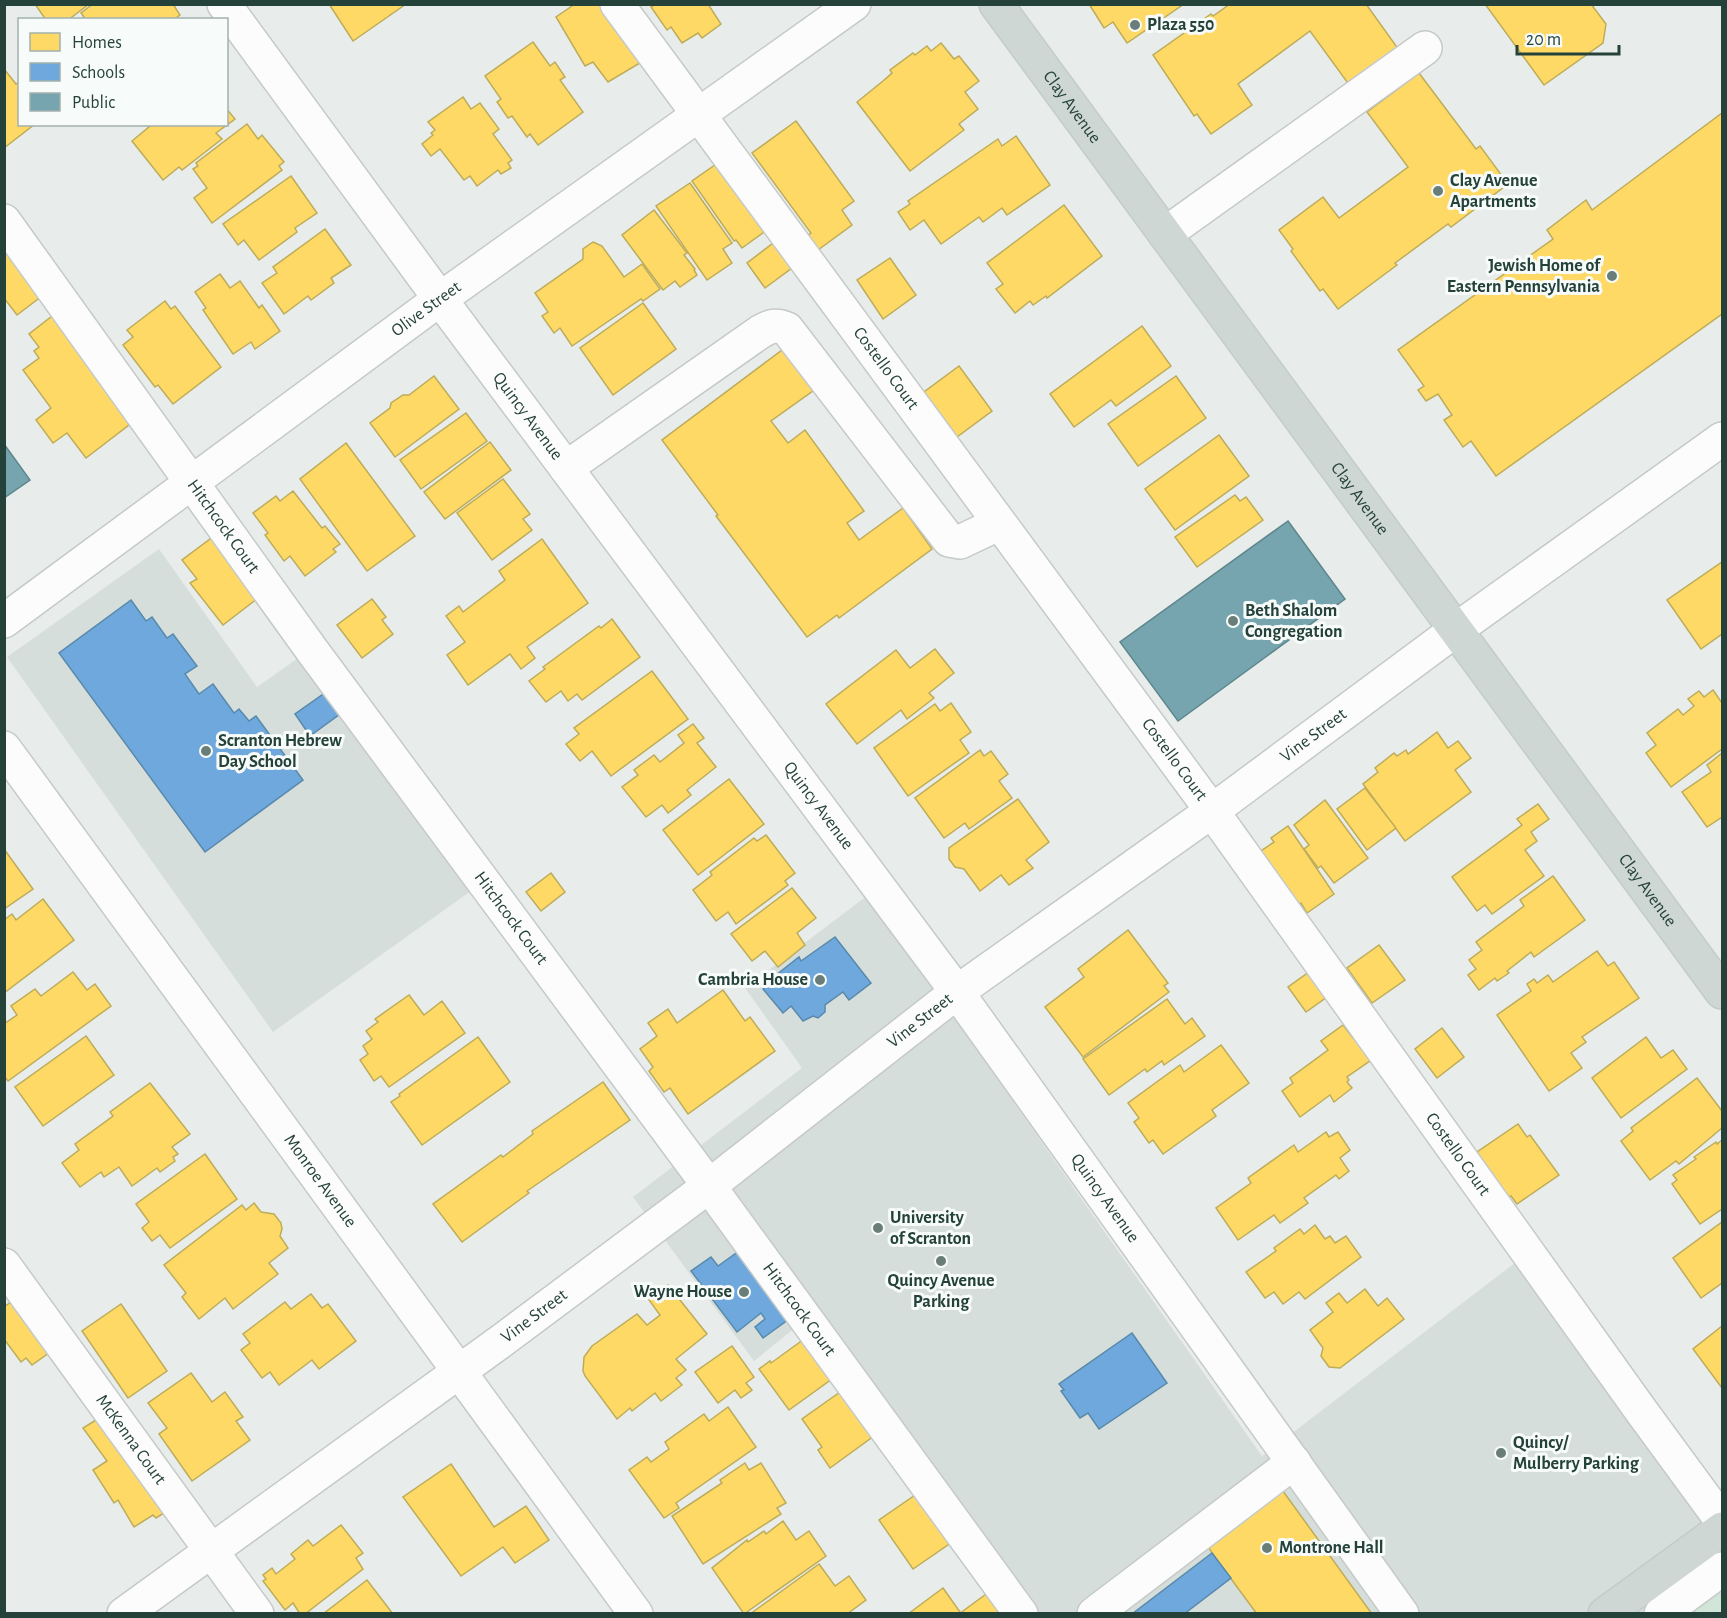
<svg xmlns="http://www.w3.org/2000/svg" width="1727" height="1618" font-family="'Alegreya Sans',sans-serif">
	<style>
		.built { fill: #d6dedb }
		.green { fill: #d1e6d8 }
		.homes { fill: #ffd966; stroke: #bdac59; stroke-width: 1.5 }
		.schools { fill: #6fa8dc; stroke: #5889ab; stroke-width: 1.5 }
		.public { fill: #76a5af; stroke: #5d878c; stroke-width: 1.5 }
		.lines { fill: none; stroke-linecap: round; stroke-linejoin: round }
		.minor-casing { stroke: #c5cac8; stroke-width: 36 }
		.major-casing { stroke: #c3ccc9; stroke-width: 36 }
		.minor { stroke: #fcfcfc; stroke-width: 33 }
		.major { stroke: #cfd7d5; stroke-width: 33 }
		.poi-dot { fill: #697e78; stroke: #f7fbf9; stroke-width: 2 }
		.labels { text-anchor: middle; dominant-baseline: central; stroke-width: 6; stroke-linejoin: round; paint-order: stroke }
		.poi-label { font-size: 18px; font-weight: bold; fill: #24423a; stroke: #f7fbf9; text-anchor: start }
		.street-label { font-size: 18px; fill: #24423a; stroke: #f7fbf9 }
	</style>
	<rect width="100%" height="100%" fill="#e8edeb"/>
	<g class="built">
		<path d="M159,549l98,138 54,-38 167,237 -205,146 -266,-375z"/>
		<path d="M868,895l394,561 258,-197 202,279v75h-694l-217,-298 -57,46 -121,-164 169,-129 -57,-80z"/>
	</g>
	<path class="green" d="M1722,1574v35l-6,4 -46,1z"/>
	<g class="homes">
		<path d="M35,4h54l-21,16h-22z"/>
		<path d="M93,4h80l7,11 -7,5h-92l3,-3 -3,-4z"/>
		<path d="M329,4h77l-53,37z"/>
		<path d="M570,4h40l35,56 -37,22 -15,-20 -8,4 -29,-49 16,-11z"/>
		<path d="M656,4h52l13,20 -19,14 -4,-5 -16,10 -11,-16 -4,3 -16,-23z"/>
		<path d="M1089,4h95l-57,39 -14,-21 -9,6z"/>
		<path d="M1230,4h136l33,46 -49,36 -40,-55 -72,53 14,21 -41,29 -14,-20 -3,2 -41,-61 58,-41 2,2z"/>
		<path d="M1485,4h106l15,20 -3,19 -59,42z"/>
		<path d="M533,42l17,24 5,-4 10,15 -5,3 23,32 -45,33 -8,-11 -3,3 -15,-21 -4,2 -11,-16 4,-3 -16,-23z"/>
		<path d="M941,43l13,16 5,-3 20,25 -14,11 13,17 -19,15 5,6 -54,41 -53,-69 26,-21 9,-8 -2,-3 23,-17 2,2 12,-9 4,5z"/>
		<path d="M4,69l12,15 4,-2v42h15l-31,24z"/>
		<path d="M1419,73l57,76 4,-3 28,38 -57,43 -3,-3 -53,39 2,2 -59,44 -15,-20 -3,2 -29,-40 2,-2 -14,-19 44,-33 16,21 69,-51 -41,-55z"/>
		<path d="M463,97l8,12 9,-6 19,26 -6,5 19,26 -4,3 3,5 -10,6 -3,-4 -21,16 -7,-10 -6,4 -24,-31 -9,7 -9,-12 11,-9 -2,-2 4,-3 -7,-8z"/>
		<path d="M226,108l9,11 -19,14 6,6 -40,31 -3,-3 -16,13 -31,-39 18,-15 -1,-2h77z"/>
		<path d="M1722,113v201l-226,162 -25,-35 -8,6 -19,-27 8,-5 -14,-21 -12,7 -8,-11 6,-4 -26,-36 155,-111 -6,-9 39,-30 6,10z"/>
		<path d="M796,121l58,80 -12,9 10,15 -34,25 -11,-14 4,-3 -59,-80z"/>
		<path d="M247,124l11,15 4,-4 22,27 -5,4 3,4 -70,53 -18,-25 13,-10 -14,-19 5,-3 -2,-3z"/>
		<path d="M1016,136l34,49 -43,30 -5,-7 -19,14 -4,-5 -38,27 -17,-24 -14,10 -12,-18 12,-8 -2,-3 90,-62 4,7z"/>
		<path d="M725,158l42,60 -9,6 6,8 -22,16 -6,-8 -2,1 -42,-60z"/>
		<path d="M291,176l26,37 -22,15 2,4 -38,28 -15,-20 -6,5 -15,-21z"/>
		<path d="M690,183l42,60 -9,6 9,14 -25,17 -51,-74z"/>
		<path d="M1064,205l38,51 -55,42 -1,-2 -13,9 -3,-4 -15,12 -19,-24 7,-5 -16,-21z"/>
		<path d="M654,210l33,43 -3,2 11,14 -1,1 3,5 -17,12 -5,-6 -12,9 -41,-55z"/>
		<path d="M325,229l26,36 -20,13 3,5 -23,17 -3,-4 -24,18 -22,-31 15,-10 -4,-6z"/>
		<path d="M4,238l46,52 -33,25 -13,-17z"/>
		<path d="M777,240l19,25 -31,23 -18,-25z"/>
		<path d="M593,242l9,4 22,31 18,-13 18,25 -17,12 -2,-2 -69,47 -12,-18 -6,5 -12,-17 6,-4 -13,-19 48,-34v-10z"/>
		<path d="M890,258l26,37 -33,24 -26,-39z"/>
		<path d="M220,274l10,14 10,-7 19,27 3,-3 18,26 -25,18 -4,-7 -18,12 -30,-44 3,-2 -11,-16z"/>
		<path d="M165,301l6,8 4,-3 46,61 -48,37 -15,-19 -3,2 -32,-42 10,-8 -6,-7z"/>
		<path d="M643,303l33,46 -63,46 -33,-47z"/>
		<path d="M56,313l82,105 -52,40 -19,-25 -14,10 -17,-23 15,-12 -28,-38 16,-12 -5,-7 5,-4 -10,-13z"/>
		<path d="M1142,326l29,40 -55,40 -5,-6 -37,27 -24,-33z"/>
		<path d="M786,347l31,41 -46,33 17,22 17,-13 59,81 -17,12 12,17 44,-32 29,41 -93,69 -2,-3 -30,22 -91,-121 2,-1 -56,-75z"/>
		<path d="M959,366l33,45 -35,26 -33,-45z"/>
		<path d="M434,376l25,33 -64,48 -25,-34 20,-15 1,-5 12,-8h6z"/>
		<path d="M1176,376l30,42 -68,48 -30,-42z"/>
		<path d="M466,413l21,28 -66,48 -21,-29z"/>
		<path d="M1219,435l30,41 -74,54 -30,-41z"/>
		<path d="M490,442l21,28 -66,49 -21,-27z"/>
		<path d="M346,443l69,93 -48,35 -67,-92z"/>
		<path d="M503,479l27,35 -7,5 9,11 -40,30 -35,-47z"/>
		<path d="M293,491l29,37 3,-2 15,18 -7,5 3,3 -31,24 -15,-20 -6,5 -19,-26 3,-2 -15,-20 23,-17 4,5z"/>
		<path d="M1235,495l5,6 6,-4 17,23 -66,47 -22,-30z"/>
		<path d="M218,533l44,62 -39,30 -33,-42 7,-4 -15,-19z"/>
		<path d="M542,539l46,64 -61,44 8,11 -14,11 -11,-15 -42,31 -21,-30 18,-13 -19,-26 13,-10 4,6 42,-32 -6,-9z"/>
		<path d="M1722,562v72l-21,15 -34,-49z"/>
		<path d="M372,599l14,18 -4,3 11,14 -31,24 -25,-33z"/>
		<path d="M612,619l28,38 -58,43 -5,-6 -9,7 -7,-10 -15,11 -17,-21 16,-12 -2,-2 56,-41 2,2z"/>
		<path d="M935,649l19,24 -25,20 5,5 -27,21 -6,-9 -44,34 -31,-40 70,-54 14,18z"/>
		<path d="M652,671l36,48 -77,57 -19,-25 -12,10 -14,-17 13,-10 -5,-6z"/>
		<path d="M1713,690l9,13v46l-51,38 -25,-34 10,-8 -9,-12 31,-24 5,6 11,-9 -6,-7 11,-8 5,6z"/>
		<path d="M951,703l20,29 -11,8 9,13 -61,43 -34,-48 61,-44 5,7z"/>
		<path d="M693,724l11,14 -7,5 19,24 -29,23 4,5 -23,18 -6,-8 -16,12 -24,-30 16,-12 -4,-5 20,-15 6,7 24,-19 -6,-8z"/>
		<path d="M1437,732l11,16 10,-7 13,17 -16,12 16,22 -66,49 -42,-57 15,-12 -3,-4 19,-15 3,3 9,-6 2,4z"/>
		<path d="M980,750l4,6 7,-5 17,23 -9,7 13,17 -43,31 -4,-6 -21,15 -29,-40z"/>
		<path d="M1722,753v64l-15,10 -25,-35 29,-20 -4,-7z"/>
		<path d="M729,779l35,45 -66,51 -35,-45z"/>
		<path d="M1365,788l31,40 -29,22 -30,-41z"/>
		<path d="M1018,799l31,43 -23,18 7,8 -24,17 -8,-10 -21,16 -16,-22 -9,-2 -6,-8v-11z"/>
		<path d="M1325,800l43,58 -34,25 -13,-17 -3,2 -14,-19 5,-4 -15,-20z"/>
		<path d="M1538,804l11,15 -18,13 6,9 -12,9 19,26 -52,38 -7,-9 -8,6 -25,-34 70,-52 -5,-6z"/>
		<path d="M1288,826l46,68 -27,19 -6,-10 -6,4 -37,-54 16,-11 -3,-4z"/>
		<path d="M766,835l29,38 -10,8 3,4 -52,39 -8,-12 -12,9 -23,-31 19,-15 -2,-3 44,-34 3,3z"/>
		<path d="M4,849l29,40 -29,20z"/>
		<path d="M551,873l14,19 -24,19 -15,-19z"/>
		<path d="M1553,876l32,44 -51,37 -3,-5 -24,19 2,2 -12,8 -2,-3 -16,12 -11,-15 8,-6 -7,-9 13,-10 -6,-8 48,-36 -4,-6z"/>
		<path d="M792,888l24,30 -19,15 8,12 -27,22 -13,-16 -13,10 -21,-27z"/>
		<path d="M43,899l31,41 -70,53v-73l8,-6 4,6z"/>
		<path d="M1128,930l40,53 -4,3 5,6 -86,65 -38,-50 39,-30 -6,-8z"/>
		<path d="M1379,945l26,35 -33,23 -25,-35z"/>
		<path d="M1597,951l11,15 6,-4 25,36 -57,39 4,5 -15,11 11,15 -33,23 -52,-76 34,-24 -4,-7 7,-5 3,4 11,-8 5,7z"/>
		<path d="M73,972l14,18 8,-6 16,22 -103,75 -4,-5v-52l13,-9 -6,-9 24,-17 6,7z"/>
		<path d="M1309,972l18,25 -21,15 -18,-25z"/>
		<path d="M723,990l22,31 5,-4 25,34 -87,63 -18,-26 -6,4 -15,-21 4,-4 -13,-18 17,-13 -9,-13 20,-14 9,14z"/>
		<path d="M409,995l15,20 18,-14 23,32 -76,54 -8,-11 -7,5 -14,-21 8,-6 -5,-8 9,-7 -6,-8 12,-9 -3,-3z"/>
		<path d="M1167,999l18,25 7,-6 13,18 -41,29 -2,-4 -15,11 -2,-3 -36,26 -26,-36z"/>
		<path d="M1343,1025l10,13 7,-5 17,23 -30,21 2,3 -2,2 5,6 -18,14 -4,-7 -30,22 -18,-26 11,-8 -3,-5 38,-28 -7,-9z"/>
		<path d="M1442,1028l22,29 -27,21 -22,-29z"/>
		<path d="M86,1036l28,39 -71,51 -28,-39z"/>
		<path d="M478,1037l32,45 -88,63 -31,-43 9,-6 -1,-2z"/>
		<path d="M1646,1037l15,21 12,-8 14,19 -66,49 -29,-40z"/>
		<path d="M1221,1045l28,38 -37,27 4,6 -53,38 -10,-14 -4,3 -15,-21 5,-4 -11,-15 52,-38 4,7z"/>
		<path d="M1697,1078l25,33v17l-43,36 -3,-3 -26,19 -29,-39 12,-10 -2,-3z"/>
		<path d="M603,1082l27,38 -103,71 2,2 -67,49 -29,-38 68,-49 2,2 30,-23 -1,-3z"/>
		<path d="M150,1083l40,51 -18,13 6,7 -5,3 2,4 -15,11 -3,-4 -25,18 -13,-19 -15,10 -3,-5 -21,15 -18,-24 17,-13 -4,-6 38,-28 -3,-4z"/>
		<path d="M1518,1124l9,13 3,-2 29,40 -42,29 -6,-8 -3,1 -31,-45z"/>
		<path d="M1326,1132l3,5 9,-5 12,18 -10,8 9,13 -10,8 -3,-4 -32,23 4,5 -28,20 -6,-8 -36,25 -22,-32 35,-25 -3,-5 46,-33 4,7z"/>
		<path d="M1722,1140v69l-22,15 -28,-40 5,-4 -4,-5 23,-16 -2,-2 22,-15 1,2z"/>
		<path d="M205,1154l32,45 -67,49 -10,-13 -8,6 -10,-13 7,-6 -13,-18z"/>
		<path d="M254,1203l7,9 13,2 7,9 1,6 -2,7 8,12 -19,15 9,11 -45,35 -8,-11 -26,21 -17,-22 4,-4 -22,-28 78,-60 4,5z"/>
		<path d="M1722,1222v61l-21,15 -28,-40z"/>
		<path d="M1315,1225l10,14 5,-3 5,7 11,-7 15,21 -56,42 -6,-7 -16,12 -9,-12 -9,6 -19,-26 30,-21 -2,-3 26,-19 4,5z"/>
		<path d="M668,1285l39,49 -31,25 10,11 -10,8 6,7 -21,16 -6,-8 -23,18 -2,-3 -13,11 -32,-43 -2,-5 1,-14 8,-11 45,-32 10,11 13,-10 -11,-15z"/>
		<path d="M1365,1289l13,17 9,-8 17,21 -64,49 -11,-1 -8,-11 2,-8 -13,-18 23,-18 -7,-9 13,-10 8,10z"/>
		<path d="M22,1294l31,56 -21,15 -6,-7 -5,4 -17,-23v-32z"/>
		<path d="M311,1294l11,14 6,-4 28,37 -37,28 -7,-9 -33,25 -9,-13 -8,6 -21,-28 9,-7 -7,-9 42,-32 6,7z"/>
		<path d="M121,1304l46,67 -39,27 -46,-67z"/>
		<path d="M1722,1326v62l-29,-39z"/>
		<path d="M807,1337l29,39 -47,34 -30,-41 11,-8 1,2z"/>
		<path d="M732,1346l22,31 -8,6 6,7 -11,8 -6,-8 -17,13 -23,-31z"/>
		<path d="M191,1373l21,29 13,-10 18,25 -7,4 14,19 -58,41 -33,-47 8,-6 -19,-25z"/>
		<path d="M850,1385l28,48 -48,35 -12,-18 4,-3 -20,-28z"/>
		<path d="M728,1407l28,40 -80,56 3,5 -15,10 -35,-48 18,-13 4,5 18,-13 -4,-7 39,-28 5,7z"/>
		<path d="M104,1415l71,91 -19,12 -3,-3 -19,12 -16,-27 -4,3 -21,-33 14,-9 -24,-33z"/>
		<path d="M745,1463l4,7 12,-7 25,40 -9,5 4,6 -78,50 -31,-48 50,-33 -2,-3z"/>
		<path d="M451,1464l43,63 32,-21 23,34 -34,23 -12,-16 -42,29 -58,-79z"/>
		<path d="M1280,1487l92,127h-115l-45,-61 -6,-11z"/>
		<path d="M921,1491l34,49 -42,29 -34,-49z"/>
		<path d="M783,1521l13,19 13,-9 17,25 -82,58 -32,-46 35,-28 1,2 16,-11 2,3z"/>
		<path d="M341,1525l22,28 -7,5 7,11 -58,45h-5l-7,-11 -8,7 -22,-29 3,-2 -3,-4 9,-7 4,6 19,-15 -4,-5 17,-14 5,6z"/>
		<path d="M819,1564l16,22 14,-10 17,24 -19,14h-97z"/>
		<path d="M367,1580l26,34h-70z"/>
		<path d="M943,1588l17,24 -3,2h-49z"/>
		<path d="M993,1589l18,25h-52z"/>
	</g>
	<g class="schools">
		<path d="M131,600l15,21 6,-4 15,21 6,-4 24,32 -12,8 14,20 14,-10 21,29 5,-4 10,12 7,-5 47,64 -98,72 -146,-199z"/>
		<path d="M336,685l15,21 -41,30 -15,-22z"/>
		<path d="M835,937l36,46 -22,17 -6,-8 -18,13v7l-7,6 -5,-2 -10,5 -12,-15 -8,7 -20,-24 10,-8 -2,-2 28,-22 2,4z"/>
		<path d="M746,1246l50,68 -33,24 -8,-11 10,-8 -4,-6 -24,19 -46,-61 20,-14 7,9z"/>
		<path d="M1132,1333l35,50 -68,46 -11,-16 -8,5 -19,-27 3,-1 -5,-6z"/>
		<path d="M1212,1553l19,25 -47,36h-52z"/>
	</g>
	<g class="public">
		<path d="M4,444l26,36 -26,18z"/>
		<path d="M1288,521l57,78 -167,122 -58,-79z"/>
	</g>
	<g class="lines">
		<g class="minor-casing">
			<g id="minor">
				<path id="s1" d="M224,4l216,295 517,693 445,622"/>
				<path id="s2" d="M617,4l595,807 430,601 80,109"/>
				<path id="s3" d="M4,221l307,428 398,537 312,428"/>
				<path d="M1165,234l260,-186"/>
				<path d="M566,468l194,-136c10,-6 16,-8 27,-3l162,211 11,2 38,-18"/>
				<path id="s4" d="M4,621l436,-322 414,-295"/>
				<path id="s5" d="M4,748l632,866"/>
				<path id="s6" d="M4,1265l253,349"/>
				<path id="s7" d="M124,1614l380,-275 205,-153 248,-194 255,-181 245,-182 265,-190"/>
				<path d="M1094,1614l200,-152"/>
				<path d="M1661,1614l61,-45"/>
			</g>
		</g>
		<g class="major-casing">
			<g id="major">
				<path id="s8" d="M996,4l726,988"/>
				<path d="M1605,1614l117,-85"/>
			</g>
		</g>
		<use href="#minor" class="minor"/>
		<use href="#major" class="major"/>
	</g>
	<g class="poi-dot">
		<circle cx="1135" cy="25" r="6"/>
		<circle cx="1438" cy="191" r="6"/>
		<circle cx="1612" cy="276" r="6"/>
		<circle cx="1233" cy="621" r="6"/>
		<circle cx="206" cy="751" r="6"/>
		<circle cx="820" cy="980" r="6"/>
		<circle cx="878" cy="1228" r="6"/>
		<circle cx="941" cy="1261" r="6"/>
		<circle cx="744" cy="1292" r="6"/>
		<circle cx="1501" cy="1453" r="6"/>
		<circle cx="1267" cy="1548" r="6"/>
	</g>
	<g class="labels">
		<g class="poi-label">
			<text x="1147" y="25">Plaza 550</text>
			<text x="1450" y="181">Clay Avenue<tspan x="1450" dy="21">Apartments</tspan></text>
			<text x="1600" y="266" text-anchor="end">Jewish Home of<tspan x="1600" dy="21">Eastern Pennsylvania</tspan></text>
			<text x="1245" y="611">Beth Shalom<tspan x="1245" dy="21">Congregation</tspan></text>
			<text x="218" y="741">Scranton Hebrew<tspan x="218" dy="21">Day School</tspan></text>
			<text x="808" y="980" text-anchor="end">Cambria House</text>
			<text x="890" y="1218">University<tspan x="890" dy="21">of Scranton</tspan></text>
			<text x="941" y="1281" text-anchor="middle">Quincy Avenue<tspan x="941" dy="21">Parking</tspan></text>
			<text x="732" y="1292" text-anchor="end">Wayne House</text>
			<text x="1513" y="1443">Quincy/<tspan x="1513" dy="21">Mulberry Parking</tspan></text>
			<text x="1279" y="1548">Montrone Hall</text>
		</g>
		<g class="street-label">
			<text stroke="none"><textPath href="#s8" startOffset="128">Clay Avenue</textPath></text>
			<text stroke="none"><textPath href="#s4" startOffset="525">Olive Street</textPath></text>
			<text stroke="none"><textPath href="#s2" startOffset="453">Costello Court</textPath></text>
			<text stroke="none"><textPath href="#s1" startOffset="512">Quincy Avenue</textPath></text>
			<text stroke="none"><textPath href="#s8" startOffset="614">Clay Avenue</textPath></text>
			<text stroke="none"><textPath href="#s3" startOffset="376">Hitchcock Court</textPath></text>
			<text stroke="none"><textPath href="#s7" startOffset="1479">Vine Street</textPath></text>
			<text stroke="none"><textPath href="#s2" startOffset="939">Costello Court</textPath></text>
			<text stroke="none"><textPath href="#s1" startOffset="998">Quincy Avenue</textPath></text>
			<text stroke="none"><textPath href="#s8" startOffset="1100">Clay Avenue</textPath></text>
			<text stroke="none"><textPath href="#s3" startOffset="862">Hitchcock Court</textPath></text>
			<text stroke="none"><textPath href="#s7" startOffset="993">Vine Street</textPath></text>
			<text stroke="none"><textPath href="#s2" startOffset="1425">Costello Court</textPath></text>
			<text stroke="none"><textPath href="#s5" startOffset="536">Monroe Avenue</textPath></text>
			<text stroke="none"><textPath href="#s1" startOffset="1484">Quincy Avenue</textPath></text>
			<text stroke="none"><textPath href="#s3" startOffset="1348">Hitchcock Court</textPath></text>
			<text stroke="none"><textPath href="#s7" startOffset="507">Vine Street</textPath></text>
			<text stroke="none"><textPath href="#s6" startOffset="216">McKenna Court</textPath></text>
		</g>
	</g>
	<rect width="1727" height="1618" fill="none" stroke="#24423a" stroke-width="12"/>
	<rect x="18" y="18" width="210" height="108" fill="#f7fbf9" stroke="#a3b1ad" stroke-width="1.5"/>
	<rect x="30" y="33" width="30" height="18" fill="#ffd966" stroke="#a3b1ad" stroke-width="1.5"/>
	<text x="72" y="48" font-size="18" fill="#24423a">Homes</text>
	<rect x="30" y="63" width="30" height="18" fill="#6fa8dc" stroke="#a3b1ad" stroke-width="1.5"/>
	<text x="72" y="78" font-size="18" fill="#24423a">Schools</text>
	<rect x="30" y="93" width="30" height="18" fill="#76a5af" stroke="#a3b1ad" stroke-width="1.5"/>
	<text x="72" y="108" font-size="18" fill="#24423a">Public</text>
	<path d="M1517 45v9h102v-9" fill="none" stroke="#24423a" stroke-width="3"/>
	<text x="1526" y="45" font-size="18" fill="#24423a" stroke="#f7fbf9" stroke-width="4.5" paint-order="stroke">20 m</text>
</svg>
